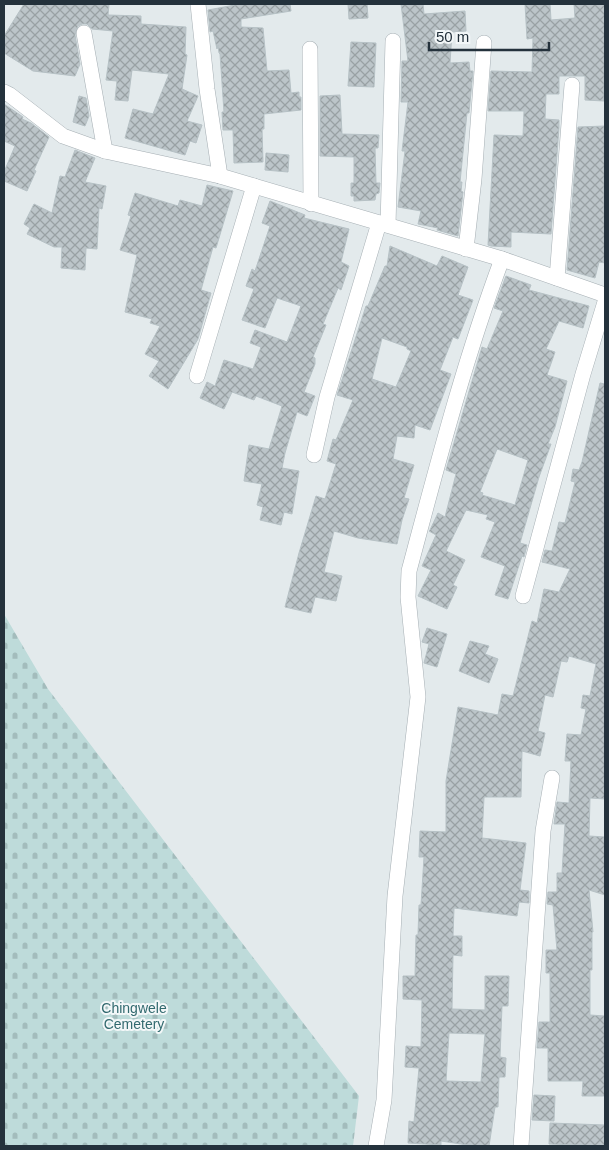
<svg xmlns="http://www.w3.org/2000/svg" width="609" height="1150" font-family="Helvetica,sans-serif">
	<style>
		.cemetery { fill: url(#cemetery-stones) }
		.building { fill: url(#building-cross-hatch); stroke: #b6c1c5; fill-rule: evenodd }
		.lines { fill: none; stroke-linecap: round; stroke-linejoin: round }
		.minor-casing { stroke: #a6afb4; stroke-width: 16 }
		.minor { stroke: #fff; stroke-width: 15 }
		.labels { text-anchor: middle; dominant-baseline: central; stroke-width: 4; stroke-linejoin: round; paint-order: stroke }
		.park-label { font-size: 14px; fill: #326a6f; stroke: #f3f7f8 }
	</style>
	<defs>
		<pattern id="cemetery-stones" width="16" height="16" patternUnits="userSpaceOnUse" patternTransform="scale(1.25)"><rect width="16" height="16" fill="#bedbda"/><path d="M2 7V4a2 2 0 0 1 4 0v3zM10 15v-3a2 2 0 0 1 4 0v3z" fill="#a3bcbc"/></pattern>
		<pattern id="building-cross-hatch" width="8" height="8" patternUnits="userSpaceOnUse" patternTransform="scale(1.25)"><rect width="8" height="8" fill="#bcc5c9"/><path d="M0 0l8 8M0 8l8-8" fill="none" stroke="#99a1a4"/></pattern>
	</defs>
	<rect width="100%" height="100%" fill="#e3eaec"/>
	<path class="cemetery" d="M4,614l44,75 311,407 -6,50h-349z"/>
	<g class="building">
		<path d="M24,4h85l-1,11 33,1v8l45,3 -1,27 2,1 -5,34 16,7 -11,25 15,4 -6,18 -6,-2 -5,14 -60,-17 8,-29 20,5 16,-40 -37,-4 -4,31 -13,-1 2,-19 -11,-1 7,-49 -21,-2 -5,-5h-5l-4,2 -3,9 5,29 -5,12 -42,-5 -29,-18v-17z"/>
		<path d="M240,4h50l1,7 -50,8v8l22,1 4,43 22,-1 2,23 8,-1v5h2v13l-37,4v15h-2l1,33 -29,1 -1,-33h-10l-1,-18h2l-4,-58 -1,-1 -1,-8 -1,4 -4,-18 -3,1 -2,-22z"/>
		<path d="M348,4h19l1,14 -19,1z"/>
		<path d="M401,4h22l1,10 41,-3 1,20 -14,1 -2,31 19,-1 1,9h3l-4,42h-2l-7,69h2l-1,9 2,1 -5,44 -21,-6 1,-2 -20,-4 3,-13 -23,-4 7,-56h-3l6,-49h-7l1,-41h6z"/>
		<path d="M525,4h25l1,16 24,-2 -1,-14h31l-1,97 -19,-1v-24h-26v18h-13l-1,25 14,1v7l-8,107 -40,-2v15l-20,-1 -3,-1 6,-110 29,1 1,-25h-36l3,-40 41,1 1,-34 -6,1z"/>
		<path d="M351,42l25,1 -2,44 -26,-1z"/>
		<path d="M340,95l2,39 37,1 -1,13h-3l1,35h4l-1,10 -3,1 -1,6 -21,1v-5h-3v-13h3v-26l-34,-1v-60z"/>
		<path d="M79,96l7,2 3,18 -4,10 -12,-4z"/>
		<path d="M4,104l19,13 -1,2 9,4 18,14 -15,33 2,1 -9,20 -23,-10v-9l11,-26 -11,-5z"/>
		<path d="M605,126l-1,73 1,64 -6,-1 -4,16 -28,-8 11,-143z"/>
		<path d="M75,150l20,8 -10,24 21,4 -4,23 -3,-1 -2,41 -11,-1 -1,22 -24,-2 1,-21h-8l-27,-13 3,-6 -6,-4 10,-20 18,9 8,-37 5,1z"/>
		<path d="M266,153l23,2 -1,17 -23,-2z"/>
		<path d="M207,185l26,6 -17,57 -3,-1 -12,43 10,3 -13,46 -30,50 -19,-13 10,-15 -14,-7 15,-28 -10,-3 2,-4 -27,-7 12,-57 -17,-5 11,-34 -3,-1 7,-22 43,13 2,-6 22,6z"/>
		<path d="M270,201l35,14 -1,3 45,11 -8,33 8,4 -8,24 -3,-2 -15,36 3,1 -13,32 2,1v6l-11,28 11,4 -8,20 -10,-4 -12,41 -3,15 17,3 -7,43 -8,-2 -3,13 -21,-5 3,-13 -6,-2 5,-21 -18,-3 5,-36 20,4 13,-43 -26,-10 -2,4 -22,-8 -8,17 -24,-11 7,-16 8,4 9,-26 29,9 8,-22 -11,-4 5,-13 32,12 14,-36 -24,-8 -12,30 -23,-8 12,-31 -8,-3 6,-17 3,2 15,-45 -8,-3z"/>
		<path d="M390,246l47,20 5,-10 26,11 -10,28 15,5 -15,39 -5,-2 -13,33 11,4 -21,56 -15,-5 -1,13 -17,-2 -4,23 21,6 -10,33 5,1 -7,21 -5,24 -39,-6 -24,-7 -10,41 18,4 -6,25 -21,-4 -4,16 -26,-6 14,-54 17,-57 9,3 11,-35 -9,-3 6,-22 3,1 17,-40 -16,-5 29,-89h2l17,-40h2zM382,338l25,9v2l4,2 -15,36 -24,-8z"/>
		<path d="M506,276l25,9 -2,5 60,16 -6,22 -24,-7 -13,28 9,3 -8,23 20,6 -12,46 -7,17h3l-12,33 -19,66 7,2 -3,12 -2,-1 -14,43 -13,-4 10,-29 -24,-9 14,-35 -9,-3 2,-4 -22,-5 -20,41 19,9 -12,25 4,2 -10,22 -29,-13 13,-26 -9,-4 14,-31 -7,-4 1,-1 8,-17 7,4 11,-43 -10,-4 36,-123 5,2 16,-38 -9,-3zM497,449l31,11 -13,45 -33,-10 1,-2 -3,-1z"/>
		<path d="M600,383l5,1v415l-15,-1 -1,38 16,1v58l-16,-5 4,42h-1v38h-2v45l15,1v80h-23l1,-15h-35v-33h-11l2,-26h11v-49h-4v-23h11l-4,-45 -6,-1 1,-12h9v-19h5l3,-49h-11l3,-22 12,1 2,-42h-6l2,-27 14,1 5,-26 -5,-1 2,-13 7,1 6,-32 -27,-8 -2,6 -6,-1 -8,36 -8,-2 -7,36 7,2 -5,23 -18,-5 -1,46h-37l-2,41 44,5 -6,47 9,1v12l-10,-1 -2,14 -63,-8 -1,28h9v20l-9,-1 -1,54 33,1v-34h24l-1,30h-6l-2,51 6,1 -1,19h-6l-1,30h-3l-6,39h-15l-33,-5v4l-33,-2 1,-22 5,1 5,-54 -14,-1 1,-21 15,1 1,-47 -19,-1v-23h12l1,-41h2l1,-30h2l3,-48h-5l1,-26 26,1v-51l12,-74 40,8 4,-21 11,2 19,-75 5,2 7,-34 15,3 11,-23 -28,-7 3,-12 7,1 7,-29 6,1 10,-41 -4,-1 2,-12 6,1 3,-8zM449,1033l36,1 -4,48 -35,-1z"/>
		<path d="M427,628l20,6 -10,33 -13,-4 5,-19 -7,-2z"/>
		<path d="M470,641l19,5 -4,8 13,5 -9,24 -30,-12z"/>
		<path d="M534,1095l21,1 -1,25 -22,-1z"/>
		<path d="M550,1123l55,2v21l-56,-2z"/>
	</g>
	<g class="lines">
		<g class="minor-casing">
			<g id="minor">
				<path d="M198,4l9,85 13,87"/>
				<path d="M84,33l21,118"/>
				<path d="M310,49l1,155"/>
				<path d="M4,92l6,3 53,41 42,15 115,25 282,83 103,36"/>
				<path d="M388,225l5,-184"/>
				<path d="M466,249l8,-70 10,-136"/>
				<path d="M557,278l15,-193"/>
				<path d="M197,376l57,-190"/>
				<path d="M314,455l13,-58 52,-174"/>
				<path d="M523,596l60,-222 22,-72"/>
				<path d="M376,1146l8,-46 11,-204 23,-199 -10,-100 1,-26c28,-105 55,-210 93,-312"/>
				<path d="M521,1146l22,-315 9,-53"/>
			</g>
		</g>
		<use href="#minor" class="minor"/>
	</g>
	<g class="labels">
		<g class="park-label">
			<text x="134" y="1008">Chingwele<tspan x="134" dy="16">Cemetery</tspan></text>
		</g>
	</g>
	<rect width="609" height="1150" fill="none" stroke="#24323c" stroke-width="10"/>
	<path d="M429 42v8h120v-8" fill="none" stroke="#24323c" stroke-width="2.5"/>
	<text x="436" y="42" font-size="15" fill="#24323c" stroke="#f3f7f8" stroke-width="4" paint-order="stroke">50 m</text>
</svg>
